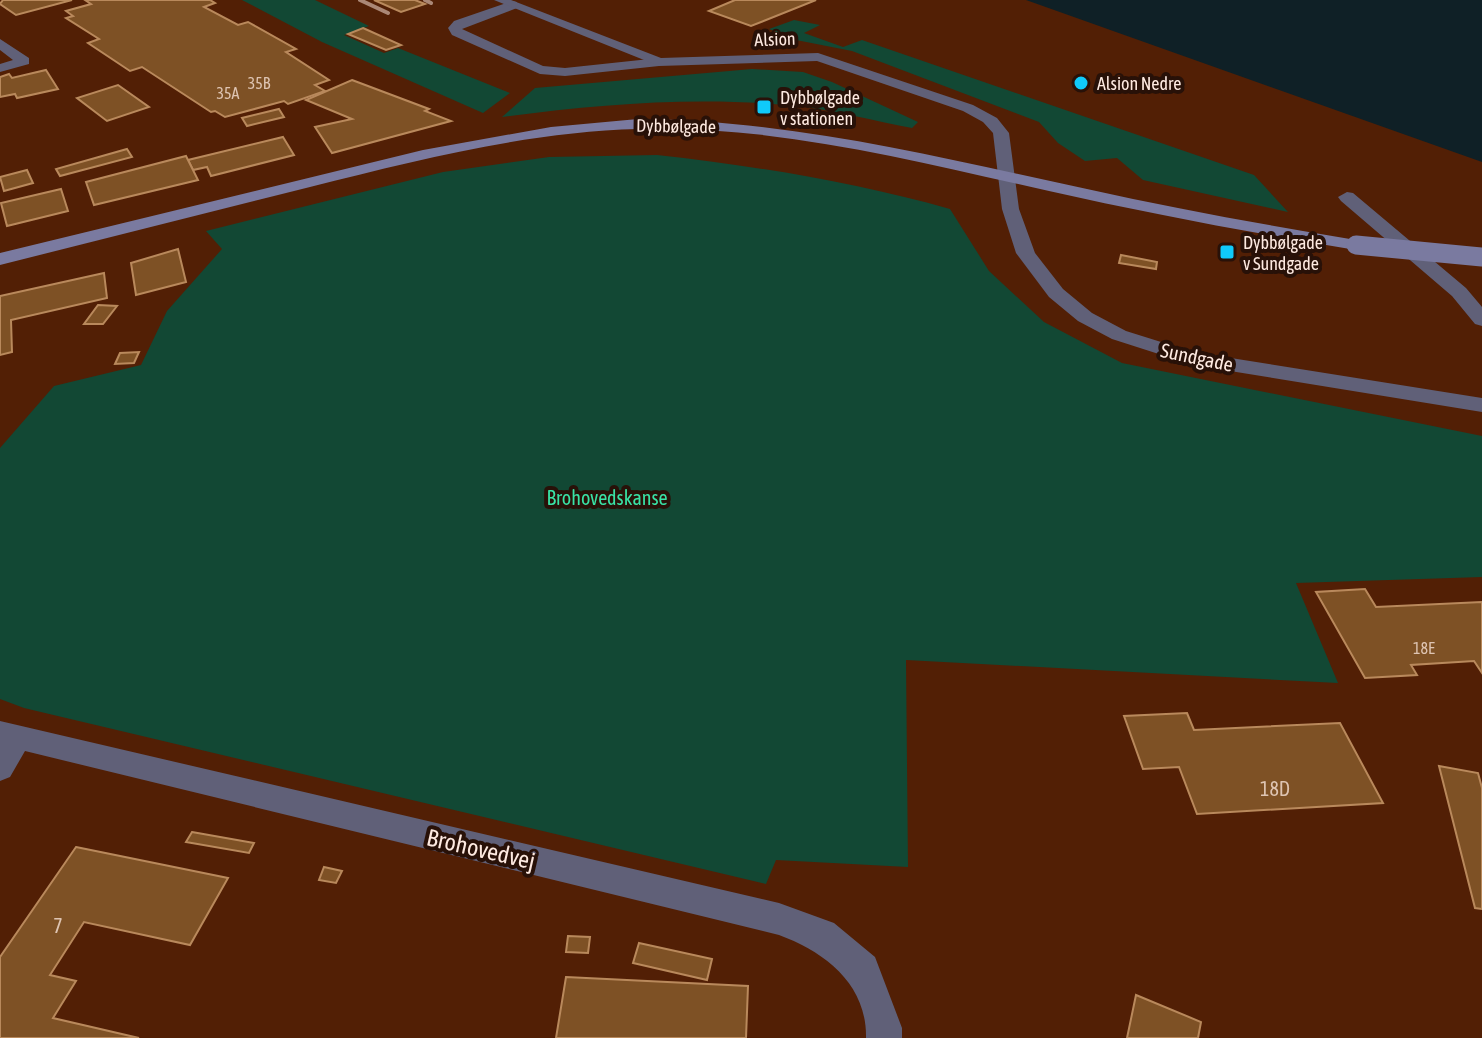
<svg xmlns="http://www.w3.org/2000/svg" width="1482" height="1038" font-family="'Asap Condensed',sans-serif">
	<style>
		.green { fill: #124834 }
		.water { fill: #0f2026 }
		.building { fill: #7e5125; stroke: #b9895c; stroke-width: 2 }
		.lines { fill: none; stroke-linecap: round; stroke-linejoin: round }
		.lane { fill: #606078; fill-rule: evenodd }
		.street { fill: #606078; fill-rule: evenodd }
		.secondary { fill: #7a7aa0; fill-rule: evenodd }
		.rail { stroke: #aa8776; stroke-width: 4 }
		.secondary-bridge { stroke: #7a7aa0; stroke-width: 19 }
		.poi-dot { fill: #10cafa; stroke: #281108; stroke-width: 3 }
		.labels { text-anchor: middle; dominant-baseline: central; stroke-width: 8; stroke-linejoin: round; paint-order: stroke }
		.number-label { font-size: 16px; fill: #dec4b2 }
		.far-street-label { font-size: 18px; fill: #feeae1; stroke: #281108 }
		.far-poi-label { font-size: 18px; fill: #feeae1; stroke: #281108; text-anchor: start }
		.street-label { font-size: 20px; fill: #feeae1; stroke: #281108 }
		.park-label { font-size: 20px; fill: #39e3a6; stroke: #281108 }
		.near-number-label { font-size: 20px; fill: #dec4b2 }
		.near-street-label { font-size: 24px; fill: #feeae1; stroke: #281108 }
	</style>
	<rect width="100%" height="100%" fill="#521f05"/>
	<g class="green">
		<path d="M242,0h73l54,26 -25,9 40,18 14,-5 112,45 -27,20 -161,-71z"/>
		<path d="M794,20l26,5 -16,8 39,14 19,-7 392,135 34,37 -145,-32 -26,-22 -32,3 -27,-18 -19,-21 -187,-71 -56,-11 -27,-11z"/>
		<path d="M752,69l51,3 29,10 86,40 -6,6c-38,-7 -77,-18 -115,-22 -99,-10 -197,-2 -295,11l33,-29z"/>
		<path d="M657,155c99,11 197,27 293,54l39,62 55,51 78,41 360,73v141l-186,6 42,100 -432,-23 2,207 -132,-7 -10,24 -742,-176 -24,-9v-251l54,-62 87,-21 26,-54 55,-62 -16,-18 237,-59 106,-15z"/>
	</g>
	<path class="water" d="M1026,0h456v162z"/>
	<g class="building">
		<path d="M72,0l-56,15 -16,-11 3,-4z"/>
		<path d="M85,0h125l5,3 -11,4 34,18 10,-3 48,27 -10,3 43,28 -14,5 10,6 -37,13 -4,-3 -59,16 -10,-6 -4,1 -69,-45 -12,4 -42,-28 11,-4 -33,-21 7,-2 -7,-5 25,-7z"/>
		<path d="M374,0h41l10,4 -24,8z"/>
		<path d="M735,0h81l-65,26 -42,-15z"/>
		<path d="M363,28l38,17 -15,5 -38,-16z"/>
		<path d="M46,70l12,19 -41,9 -2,-4 -15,3v-20l9,-3 3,4z"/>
		<path d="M352,80l77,29 -4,2 26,10 -119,32 -17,-26 37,-8 -46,-19z"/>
		<path d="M118,85l31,22 -42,14 -30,-23z"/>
		<path d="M279,109l5,8 -37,9 -5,-8z"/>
		<path d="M283,137l11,18 -83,21 -4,-9 -14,3 -5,-10z"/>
		<path d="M127,149l5,8 -72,19 -4,-7z"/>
		<path d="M186,156l12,24 -104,25 -8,-23z"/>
		<path d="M27,170l6,13 -29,8 -4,-14z"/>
		<path d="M61,189l7,22 -61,15 -6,-23z"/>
		<path d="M178,249l8,33 -50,13 -5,-32z"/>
		<path d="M1121,255l36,7 -1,7 -37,-6z"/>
		<path d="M104,273l3,25 -96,22 1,32 -12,3v-59z"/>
		<path d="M98,305l19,1 -14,18h-19z"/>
		<path d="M139,352l-5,11 -19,1 5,-11z"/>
		<path d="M1365,589l11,18 106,-5v71l-8,-12 -63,4 6,10 -52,3 -49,-86z"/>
		<path d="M1187,713l7,17 146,-7 43,80 -186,11 -18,-47 -36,2 -19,-53z"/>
		<path d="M1439,766l39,7 4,15v121l-7,-1z"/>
		<path d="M192,832l62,11 -5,10 -63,-11z"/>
		<path d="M76,847l152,31 -38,67 -106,-23 -34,53 26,6 -23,37 86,20h-139v-81z"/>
		<path d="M324,867l18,4 -6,12 -17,-3z"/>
		<path d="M568,936l22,1 -2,16 -22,-1z"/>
		<path d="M639,943l73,16 -5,21 -74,-17z"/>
		<path d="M566,977l182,9 -2,52h-190z"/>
		<path d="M1136,995l65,27 -3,16h-71z"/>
	</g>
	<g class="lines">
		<g class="lane">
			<path d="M512,1l5,1v6l-55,21 81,37 22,2 94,-10 7,4 -7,4 -94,10 -25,-2 -88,-39 -4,-7 6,-7z"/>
			<path d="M1347,192l6,1 113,95 16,19v19l-7,-2 -23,-28 -111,-95 -3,-4z"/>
		</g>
		<g class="street">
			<path d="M494,0h17l150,58 157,-5 155,52 24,13 12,15 10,76 16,44 28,36 29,24 34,18 67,21 289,46v14l-289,-47 -81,-26 -34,-18 -29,-24 -33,-44 -14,-44 -9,-76 -10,-11 -20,-11 -146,-50 -158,5z"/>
			<path d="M0,39l29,19v6l-29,8v-8l13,-4 -13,-10z"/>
			<path d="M0,721l779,182 55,20 41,34 27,71v10h-36c1,-54 -41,-86 -87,-103l-754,-184 -15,26 -10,4z"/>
		</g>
		<path class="secondary" d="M638,119c154,1 300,38 449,70 89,20 179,36 269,51l9,5 -9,5c-103,-17 -205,-36 -307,-59 -135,-30 -272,-66 -411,-62 -111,3 -221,31 -328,58 -103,26 -207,52 -310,78v-12l423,-103 128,-23z"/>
		<g class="rail">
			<path d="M360,0l28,13"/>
			<path d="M425,0l6,3"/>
		</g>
		<path class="secondary-bridge" d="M1356,245l126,12"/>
	</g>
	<g class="poi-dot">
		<circle cx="1081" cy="83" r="8"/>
		<rect x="756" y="99" width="16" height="16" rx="4"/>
		<rect x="1219" y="244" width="16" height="16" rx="4"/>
	</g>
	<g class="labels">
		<g class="number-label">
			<text x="259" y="83">35B</text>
			<text x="228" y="93">35A</text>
			<text x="1424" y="648">18E</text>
		</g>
		<g class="far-street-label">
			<text transform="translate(775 39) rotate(-2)">Alsion</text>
			<text transform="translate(676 126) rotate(1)">Dybbølgade</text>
		</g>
		<g class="far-poi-label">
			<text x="1097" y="83">Alsion Nedre</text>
			<text x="780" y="97">Dybbølgade<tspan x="780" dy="21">v stationen</tspan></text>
			<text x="1243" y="242">Dybbølgade<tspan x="1243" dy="21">v Sundgade</tspan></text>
		</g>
		<g class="street-label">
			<text transform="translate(1197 357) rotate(12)">Sundgade</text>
		</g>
		<g class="park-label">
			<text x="607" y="497">Brohovedskanse</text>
		</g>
		<g class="near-number-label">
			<text x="1275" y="788">18D</text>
			<text x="58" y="925">7</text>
		</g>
		<g class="near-street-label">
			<text transform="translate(481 849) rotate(13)">Brohovedvej</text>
		</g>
	</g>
</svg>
